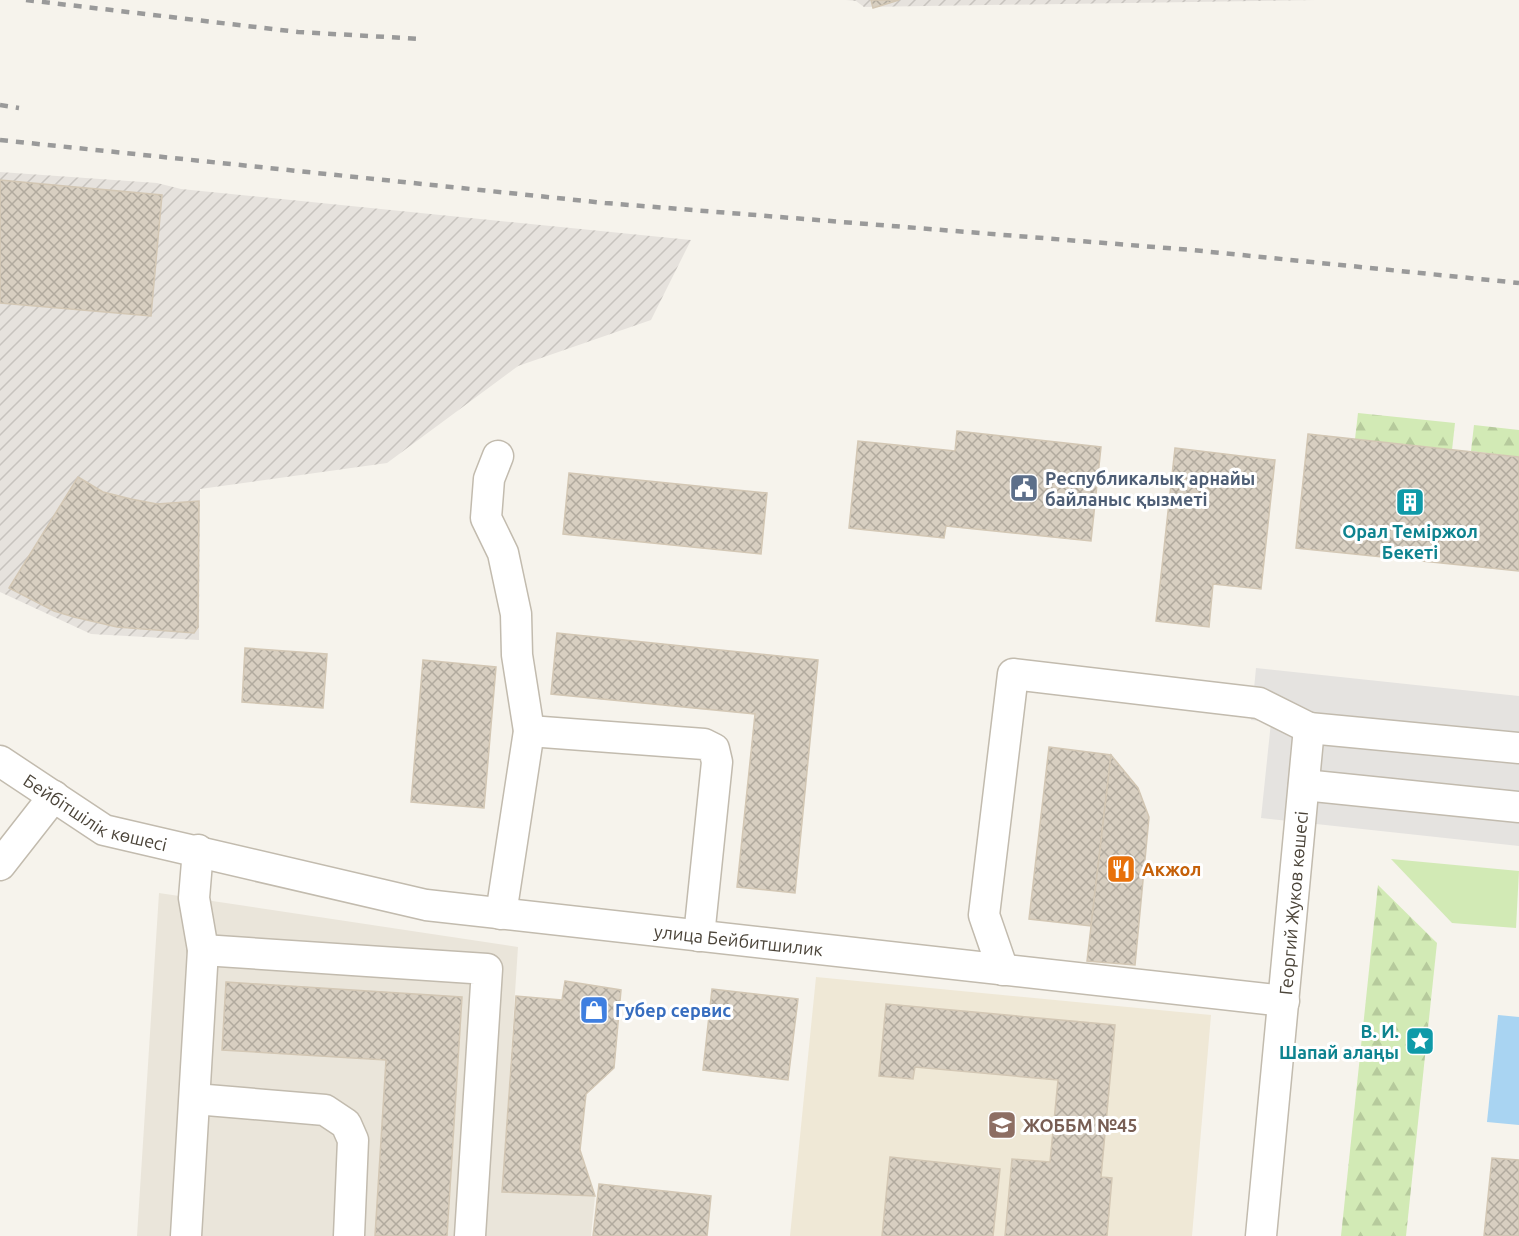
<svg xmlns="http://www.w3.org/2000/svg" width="1519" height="1236" font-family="Ubuntu,sans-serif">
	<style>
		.residential { fill: #eae5da }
		.industrial { fill: url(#industrial-furrows) }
		.education { fill: #efe8d6 }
		.grass { fill: #d2eab5 }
		.forest { fill: url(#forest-firs) }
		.parking { fill: #e5e3e0 }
		.water { fill: #a9d4f2 }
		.building { fill: url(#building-cross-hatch); stroke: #d3c7b4; stroke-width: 1.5 }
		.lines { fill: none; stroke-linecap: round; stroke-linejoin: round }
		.minor-casing { stroke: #c2bbae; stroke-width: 33 }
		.minor { stroke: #fff; stroke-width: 30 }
		.rail { stroke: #9a9a9a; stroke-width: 4.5; stroke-dasharray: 8 8; stroke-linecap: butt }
		.labels { text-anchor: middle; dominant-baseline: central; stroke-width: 6; stroke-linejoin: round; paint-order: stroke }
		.service-label { font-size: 18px; font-weight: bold; fill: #4e5e75; stroke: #fff; text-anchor: start }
		.culture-label { font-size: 18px; font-weight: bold; fill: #0d838f; stroke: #fff }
		.street-label { font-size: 18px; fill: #4b4439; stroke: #fff }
		.food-label { font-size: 18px; font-weight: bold; fill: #c56008; stroke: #fff; text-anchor: start }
		.shop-label { font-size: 18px; font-weight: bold; fill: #366cbe; stroke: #fff; text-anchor: start }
		.education-label { font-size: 18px; font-weight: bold; fill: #785e54; stroke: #fff; text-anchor: start }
	</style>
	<defs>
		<pattern id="industrial-furrows" width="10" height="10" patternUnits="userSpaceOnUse" patternTransform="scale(1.5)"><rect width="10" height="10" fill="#e6e2dd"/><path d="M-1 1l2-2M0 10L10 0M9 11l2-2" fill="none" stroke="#c7c3be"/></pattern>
		<pattern id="forest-firs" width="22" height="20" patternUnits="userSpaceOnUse" patternTransform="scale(1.5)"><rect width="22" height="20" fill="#d2eab5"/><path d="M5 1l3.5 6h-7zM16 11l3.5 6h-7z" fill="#b6ca9c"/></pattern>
		<pattern id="building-cross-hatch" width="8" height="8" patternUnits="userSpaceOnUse" patternTransform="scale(1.5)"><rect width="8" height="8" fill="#d8cfc1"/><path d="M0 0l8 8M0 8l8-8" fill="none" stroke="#b1aa9e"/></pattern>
	</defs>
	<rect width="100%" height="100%" fill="#f6f3ec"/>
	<path class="residential" d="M159,893l359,54 -16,244 93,5 -4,40h-454z"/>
	<g class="industrial">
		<path d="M846,0h470l-452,7 -8,-6z"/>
		<path d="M0,172l157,11 24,6 510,51 -40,80 -133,46 -131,97 -187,26 -1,151 -108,-6 -91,-42z"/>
	</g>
	<path class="education" d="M816,977l395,38 -19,221h-402z"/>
	<path class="grass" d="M1391,859l128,12 -3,57 -64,-5z"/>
	<g class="forest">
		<path d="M1358,413l97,10 -3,27 -97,-11z"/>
		<path d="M1474,425l45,5v27l-48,-6z"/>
		<path d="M1378,885l59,58 -31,293h-65z"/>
	</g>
	<path class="parking" d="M1256,668l263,28v150l-258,-28 10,-96 -20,-2z"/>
	<path class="water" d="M1498,1015l21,2v108l-32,-3z"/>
	<g class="building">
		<path d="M871,0h28l-26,8z"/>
		<path d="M0,180l162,15 -11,121 -151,-13z"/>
		<path d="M957,431l144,16 -10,94 -145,-15 -2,12 -95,-10 9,-87 97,10z"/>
		<path d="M1308,434l211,23v114l-223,-23z"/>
		<path d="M1175,448l100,12 -14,129 -48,-5 -4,43 -53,-6z"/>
		<path d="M569,473l198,20 -6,61 -198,-20z"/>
		<path d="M78,477l25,15 28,7 26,5 42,-3 -1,126 -4,6 -77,-6 -43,-10 -20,-6 -45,-23z"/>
		<path d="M557,633l261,27 -23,233 -58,-6 18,-173 -204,-20z"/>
		<path d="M245,648l82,6 -4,54 -81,-6z"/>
		<path d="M423,660l73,7 -12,141 -73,-6z"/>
		<path d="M1049,747l62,8 -20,171 -62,-7z"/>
		<path d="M1111,755l27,33 11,29 -14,148 -48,-4z"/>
		<path d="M565,981l56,9 -7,78 -28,26 -6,56 15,46 -93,-4 14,-196 46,4z"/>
		<path d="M226,982l236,15 -15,239h-72l11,-176 -164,-10z"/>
		<path d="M712,989l86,10 -10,81 -85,-10z"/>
		<path d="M886,1004l229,21 -14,152 11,1 -5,58h-102l7,-77 38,3 8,-82 -143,-13 -2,12 -34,-3z"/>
		<path d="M890,1157l110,12 -7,67h-111z"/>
		<path d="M1492,1158l27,2v76h-35z"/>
		<path d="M599,1184l112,12 -4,40h-114z"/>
	</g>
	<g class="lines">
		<g class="minor-casing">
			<g id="minor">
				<path d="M498,456l-9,23 -3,39 17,35 13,61 1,41 12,76 -28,183"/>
				<path d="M1309,728l210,20"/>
				<path d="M529,731l175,13 10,5 3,13 -18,174"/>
				<path id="s1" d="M0,761l104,69 322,75 858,96"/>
				<path d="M1304,785l215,22"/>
				<path d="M0,865l54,-69"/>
				<path d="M203,950l284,19 -17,267"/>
				<path d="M1003,970l-19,-55 29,-241 246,29 50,25 -48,508"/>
				<path d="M195,1099l130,11 21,14 7,16 -4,96"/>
				<path d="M186,1236l17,-286 -9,-52 4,-48"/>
			</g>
		</g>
		<use href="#minor" class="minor"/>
		<g class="rail">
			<path d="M26,0l272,32 124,7"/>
			<path d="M0,105l19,3"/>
			<path d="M0,140l605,63 587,47 327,33"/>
		</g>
	</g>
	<defs>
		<g id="civic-square" transform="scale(1.5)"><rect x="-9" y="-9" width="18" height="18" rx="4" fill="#5c6f8a" stroke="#fff"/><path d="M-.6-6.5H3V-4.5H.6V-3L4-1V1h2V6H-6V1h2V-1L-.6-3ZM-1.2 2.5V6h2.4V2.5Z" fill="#fff"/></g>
		<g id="building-square" transform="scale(1.5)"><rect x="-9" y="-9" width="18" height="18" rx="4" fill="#0f9aa8" stroke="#fff"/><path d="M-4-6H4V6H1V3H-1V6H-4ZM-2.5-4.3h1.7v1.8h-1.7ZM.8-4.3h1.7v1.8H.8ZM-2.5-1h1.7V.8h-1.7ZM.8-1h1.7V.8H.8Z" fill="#fff"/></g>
		<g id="restaurant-square" transform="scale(1.5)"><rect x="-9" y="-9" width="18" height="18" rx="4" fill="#e8710a" stroke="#fff"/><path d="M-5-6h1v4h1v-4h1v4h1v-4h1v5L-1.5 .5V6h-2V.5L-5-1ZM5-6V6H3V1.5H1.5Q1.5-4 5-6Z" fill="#fff"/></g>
		<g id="shop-square" transform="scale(1.5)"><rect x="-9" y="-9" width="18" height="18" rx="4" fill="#3f7fe0" stroke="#fff"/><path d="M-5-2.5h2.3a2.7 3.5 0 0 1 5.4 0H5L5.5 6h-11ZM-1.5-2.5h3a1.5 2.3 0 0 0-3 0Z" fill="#fff"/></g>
		<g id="sight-square" transform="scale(1.5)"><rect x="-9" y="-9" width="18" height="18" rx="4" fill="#0f9aa8" stroke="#fff"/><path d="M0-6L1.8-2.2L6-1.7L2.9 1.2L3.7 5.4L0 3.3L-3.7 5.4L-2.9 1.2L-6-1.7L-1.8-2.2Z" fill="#fff"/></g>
		<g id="school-square" transform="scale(1.5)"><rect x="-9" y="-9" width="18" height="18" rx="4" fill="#8d6e63" stroke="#fff"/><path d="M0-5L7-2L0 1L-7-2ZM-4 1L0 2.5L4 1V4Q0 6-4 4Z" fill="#fff"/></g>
	</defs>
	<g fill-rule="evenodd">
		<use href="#civic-square" x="1024" y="488"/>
		<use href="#building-square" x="1410" y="502"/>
		<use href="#restaurant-square" x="1121" y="869"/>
		<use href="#shop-square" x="594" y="1010"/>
		<use href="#sight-square" x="1420" y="1041"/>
		<use href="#school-square" x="1002" y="1125"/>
	</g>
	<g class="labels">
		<g class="service-label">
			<text x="1045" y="478">Республикалық арнайы<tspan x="1045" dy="21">байланыс қызметі</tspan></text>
		</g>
		<g class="culture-label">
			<text x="1410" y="531">Орал Теміржол<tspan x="1410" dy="21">Бекеті</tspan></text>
			<text x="1399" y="1031" text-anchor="end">В. И.<tspan x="1399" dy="21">Шапай алаңы</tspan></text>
		</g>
		<g class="street-label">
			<text stroke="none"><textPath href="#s1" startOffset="110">Бейбітшілік көшесі</textPath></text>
			<text transform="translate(1293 903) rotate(-85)">Георгий Жуков көшесі</text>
			<text stroke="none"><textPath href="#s1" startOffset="770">улица Бейбитшилик</textPath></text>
		</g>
		<g class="food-label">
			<text x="1142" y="869">Акжол</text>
		</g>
		<g class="shop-label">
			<text x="615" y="1010">Губер сервис</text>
		</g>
		<g class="education-label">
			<text x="1023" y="1125">ЖОББМ №45</text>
		</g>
	</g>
</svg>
